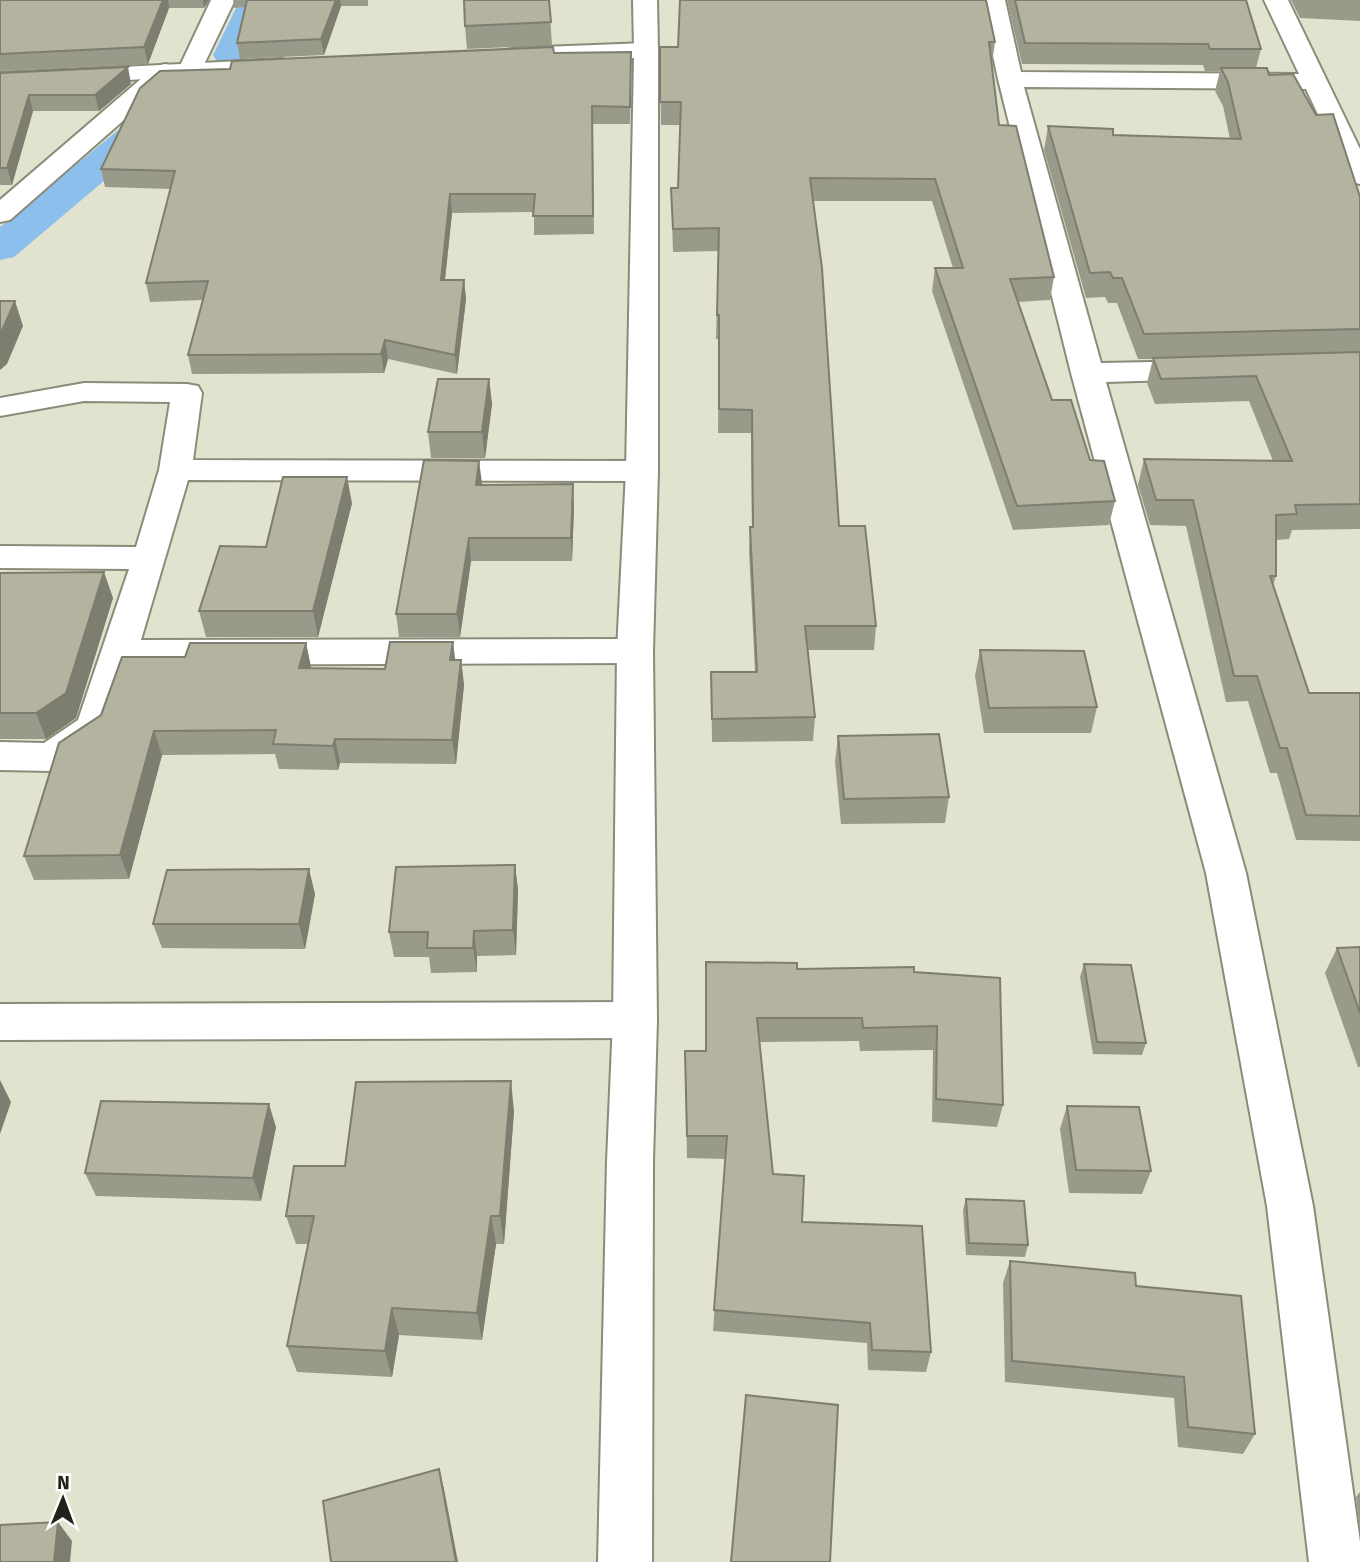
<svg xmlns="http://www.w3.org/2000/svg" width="1360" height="1562" font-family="'Fira Sans',sans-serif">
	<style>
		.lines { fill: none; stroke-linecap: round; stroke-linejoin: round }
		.canal { fill: #8dbfec; fill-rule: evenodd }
		.street-casing { stroke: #8a8b78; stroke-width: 4 }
		.secondary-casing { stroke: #8a8b78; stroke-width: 4 }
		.street { fill: #fff; fill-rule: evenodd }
		.secondary { fill: #fff; fill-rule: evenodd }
		.wall { fill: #9a9a8a }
		.shaded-wall { fill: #7d7d70 }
		.building { fill: #b3b3a0; stroke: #7d7d70; stroke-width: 2 }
	</style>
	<rect width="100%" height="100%" fill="#e2e3cf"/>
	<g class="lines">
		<g class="canal">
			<path d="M240,0h34l-25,55 -5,8 -13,3 -13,-3 -5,-8z"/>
			<path d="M163,101l13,3 6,8 -6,8 -162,137 -14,3v-33l150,-123z"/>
		</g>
		<g class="street-casing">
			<g id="street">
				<path d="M211,0h24l-36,75 -9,2 -9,-2 -3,-5z"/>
				<path d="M633,0h24l1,50 -3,5 -9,2 -9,-2 -3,-5z"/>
				<path d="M981,0h24l16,72 278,2 -35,-74h24l72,149v35l-9,-2 -4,-6 -41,-87 -282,-2 77,276 102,-2 11,3 4,6 -4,6 -11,3 -97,3 140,491 67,333 47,336v20h-51l-42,-356 -61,-333 -135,-500 -73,-294z"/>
				<path d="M165,64l9,2 3,5 -3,5 -164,144 -10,2v-22l156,-134z"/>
				<path d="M84,383l103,1 11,2 4,7 -9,67 449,1 11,3 5,7 -5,7 -11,3 -454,-1 -47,160 494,-1 13,3 5,9 -5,9 -13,3 -502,2 -26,73 -43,29 -13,4 -51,-1v-28l44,1 34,-23 51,-151 -129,-1v-22l136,1 23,-77 11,-68 -86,-1 -84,15v-18z"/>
				<path d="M635,1002l15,5 7,13 -7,13 -15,5 -635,2v-36z"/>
			</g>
		</g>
		<g class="secondary-casing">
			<g id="secondary">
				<path d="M646,43l9,2 3,5v421l-5,180 4,369 -4,141 -1,401h-54l9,-401 6,-141 4,-369 9,-180 8,-413 -118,4 -9,-2 -3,-5 3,-5 9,-2z"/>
				<path d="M281,59l9,2 3,5 -3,5 -290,16v-14z"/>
			</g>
		</g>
		<use href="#street" class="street"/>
		<use href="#secondary" class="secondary"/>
	</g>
	<g class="wall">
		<path d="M0,0h209l-5,8h-35l-21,56 -148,7z"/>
		<path d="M233,0h135v6h-27l-17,49 -84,4 -3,-16 8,-36 -11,1z"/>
		<path d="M549,0l3,45 -85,4 -2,-23z"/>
		<path d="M1007,0h239l15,49 -5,19 13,7 91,122v332l-68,1 -3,9 -13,1v36l-3,10 36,107h51v148l-64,-1 -19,-67h-7l-22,-72 -22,1 -40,-176 -36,-1 -12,-40 6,-26 129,2 -24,-60 -94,3 -8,-21 6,-24h-15l-21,-56h-9l-3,-6 -19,1 -42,-148 4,-24 65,9 117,4 -7,-33 -8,-15 5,-20h-15l-2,-6 -181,-1z"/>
		<path d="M1291,0h69v21l-60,-3z"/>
		<path d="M995,42l-3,22 7,61 55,152 -4,23 -32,2 34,98 63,101 -6,24 -96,5 -81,-239 3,-23h18l-21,-67h-119l26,325 37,100 -2,24h-66l7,67 -2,24 -101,1 -1,-70h44l-6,-121 1,-24h2l-1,-94h-33l1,-94h-3l2,-88 -45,1 -2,-64h7l2,-63h-19l-1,-78z"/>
		<path d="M554,53l77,16 -1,55h-37l1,110 -60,1v-23l-82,1 -7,67h19l2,19 -9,75 -69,-15 -4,14 -192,1 -4,-19 15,-55 -53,2 -4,-19 24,-94 -65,-2 -4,-18 129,-100z"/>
		<path d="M0,73l131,11 -32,27h-66l-21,74h-12z"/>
		<path d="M489,379l3,25 -7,54h-54l-3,-26z"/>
		<path d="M479,461l2,24 93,22 -2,54h-101l-11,76h-61l-3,-23z"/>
		<path d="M352,503l-34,134h-112l-7,-26 67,-64z"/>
		<path d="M0,573l113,25 -37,120 -30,21h-46z"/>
		<path d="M306,643l5,25 74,1 76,-9 3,25 -8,79 -116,-1 -2,7 -59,-1 -4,-15 -113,1 -33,124 -95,1 -10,-24 161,-199z"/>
		<path d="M980,650l117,57 -6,26h-107l-9,-57z"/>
		<path d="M838,736l111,61 -4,26 -104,1 -6,-62z"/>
		<path d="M515,865l3,25 -2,65 -39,1v16l-46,1 -2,-16h-35l-5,-25z"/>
		<path d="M315,894l-10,55 -143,-1 -9,-24z"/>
		<path d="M1360,947v120h-2l-33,-94 12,-25z"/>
		<path d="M706,962l91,7 117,3 89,133 -6,22 -65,-5 1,-72 -73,1 -1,-10 -99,1 13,132 29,48 129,130 -5,20 -58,-2 -1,-27 -154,-12 12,-172 -38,-1 -2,-107h21z"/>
		<path d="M1084,964l62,79 -4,12 -49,-1 -13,-77z"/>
		<path d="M1067,1106l84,65 -9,23 -73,-1 -9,-64z"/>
		<path d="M514,1111l-10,133h-8l-14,96 -83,-5 -7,42 -95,-5 -10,-26 21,-102h-12l-10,-28 59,-50z"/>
		<path d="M276,1127l-15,74 -165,-5 -11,-23z"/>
		<path d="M966,1199l62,46 -3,12 -59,-2 -3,-45z"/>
		<path d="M1010,1261l126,25 119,148 -12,20 -65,-7 -4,-49 -169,-16 -2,-99z"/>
		<path d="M1360,1492v37l-4,-32z"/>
	</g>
	<g class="shaded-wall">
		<path d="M163,0h5l1,8 -21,56 -4,-17z"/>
		<path d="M203,0h6l-5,8z"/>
		<path d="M336,0h4l1,6 -17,49 -3,-16z"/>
		<path d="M128,67l3,17 -32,27 -4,-16z"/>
		<path d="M29,95l4,16 -21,74 -5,-17z"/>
		<path d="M450,194l2,19 -9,85 -2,-18z"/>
		<path d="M464,280l2,19 -9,75 -2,-19z"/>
		<path d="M15,301l8,25 -16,38 -7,6v-35z"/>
		<path d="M385,340l3,19 -4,14 -3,-19z"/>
		<path d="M489,379l3,25 -7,54 -3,-26z"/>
		<path d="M479,461l3,22 -4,25 -2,-23z"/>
		<path d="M347,477l5,26 -34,134 -5,-26z"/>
		<path d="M573,484l1,23 -2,54 -1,-23z"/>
		<path d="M469,538l2,23 -11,76 -3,-23z"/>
		<path d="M104,572l9,26 -37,120 -30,21 -10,-26z"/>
		<path d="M453,642l3,24 -6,-6z"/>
		<path d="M306,643l5,24 -6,25 -6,-24z"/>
		<path d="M461,660l3,25 -8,79 -4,-24z"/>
		<path d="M154,731l8,24 -33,124 -9,-24z"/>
		<path d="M335,739l5,24 -2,7 -5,-24z"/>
		<path d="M515,865l3,25 -2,65 -3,-25z"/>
		<path d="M309,869l6,25 -10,55 -6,-25z"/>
		<path d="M474,931l3,25v16l-4,-24z"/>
		<path d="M0,1080l11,22 -11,32z"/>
		<path d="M511,1081l3,30 -10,133 -4,-28z"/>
		<path d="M269,1104l7,23 -15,74 -8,-23z"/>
		<path d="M491,1216l5,28 -14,96 -5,-27z"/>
		<path d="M392,1308l7,27 -7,42 -7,-26z"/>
		<path d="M439,1469l5,20 14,73h-2z"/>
		<path d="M58,1522l14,19 -2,21h-16z"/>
	</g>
	<g class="building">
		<path d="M0,0h163l-19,47 -144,7z"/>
		<path d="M247,0h89l-15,39 -84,4z"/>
		<path d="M464,0h85l2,22 -86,4z"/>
		<path d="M680,0h306l9,42h-6l10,83 17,1 38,151 -44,2 42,121h19l19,60 14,1 11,40 -98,5 -82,-238h28l-28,-89 -125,-1 12,90 17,258h26l11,100h-71l10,91 -103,2 -1,-47h46l-7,-145h3l-1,-117 -33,-1v-94h-2l2,-87 -46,1 -2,-41h7l3,-86h-21v-55h18z"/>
		<path d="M1015,0h231l15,49h-51l-2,-5 -183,-1z"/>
		<path d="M553,47l1,6 77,-1 -1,55 -38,-1 1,110h-60l2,-22h-85l-9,86h23l-9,75 -70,-15 -4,14 -193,1 20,-74 -62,2 29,-112 -74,-2 39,-81 20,-17 70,-2 2,-8z"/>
		<path d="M128,67l-33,28h-66l-22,73h-7v-95z"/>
		<path d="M1221,68h46l2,7 24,-1 23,41 17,-1 27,83v132l-216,5 -22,-56h-9l-3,-6 -20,1 -42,-147 65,3v6l128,4 -13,-57z"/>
		<path d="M0,301h15l-15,34z"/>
		<path d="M1360,352v152l-65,1 2,9 -21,1v61h-6l39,117h51v123l-54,-1 -19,-67h-7l-23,-72h-23l-41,-176h-37l-12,-41 148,2 -36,-85 -95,3 -8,-21z"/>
		<path d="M438,379h51l-7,53h-54z"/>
		<path d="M424,460l55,1 -3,24 97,-1 -2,54h-102l-12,76h-61z"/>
		<path d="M283,477h64l-34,134h-114l21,-65 46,1z"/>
		<path d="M104,572l-38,121 -30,20h-36v-140z"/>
		<path d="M390,642h63l-3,18h11l-9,80 -117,-1 -2,7 -60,-2 3,-14 -122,1 -34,124 -96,1 35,-113 42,-28 21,-58h63l5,-14h116l-7,25 86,1z"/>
		<path d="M980,650l104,1 13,56 -108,1z"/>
		<path d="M939,734l10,63 -105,2 -6,-63z"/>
		<path d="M515,865l-2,65 -39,1 -1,17h-46l1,-16h-39l7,-65z"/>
		<path d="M309,869l-10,55h-146l14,-54z"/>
		<path d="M1360,947v66l-23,-65z"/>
		<path d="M706,962l91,1v6l117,-2v5l86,6 3,127 -67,-6 1,-73 -74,2 -1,-10h-105l16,156 31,2 -2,46 120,4 9,126 -59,-2 -2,-27 -156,-13 13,-174h-40l-2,-85h21z"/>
		<path d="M1084,964l47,1 15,78 -49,-1z"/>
		<path d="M511,1081l-11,135h-9l-14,97 -85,-5 -7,43 -98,-5 27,-130h-28l8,-50h51l11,-84z"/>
		<path d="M101,1101l168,3 -16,74 -168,-5z"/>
		<path d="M1067,1106l72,1 12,64 -75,-1z"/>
		<path d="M966,1199l58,2 4,44 -59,-2z"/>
		<path d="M1010,1261l125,12 1,13 105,10 14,138 -67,-7 -4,-50 -172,-16z"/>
		<path d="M746,1395l92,10 -8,157h-99z"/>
		<path d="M439,1469l17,93h-125l-8,-61z"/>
		<path d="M58,1522l-4,40h-54v-37z"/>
	</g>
	<g transform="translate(63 1499) rotate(1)" stroke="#ffffff" stroke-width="5" paint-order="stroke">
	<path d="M0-5L12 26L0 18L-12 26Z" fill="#22221b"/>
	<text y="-10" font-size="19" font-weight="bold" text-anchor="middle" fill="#22221b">N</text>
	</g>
</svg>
